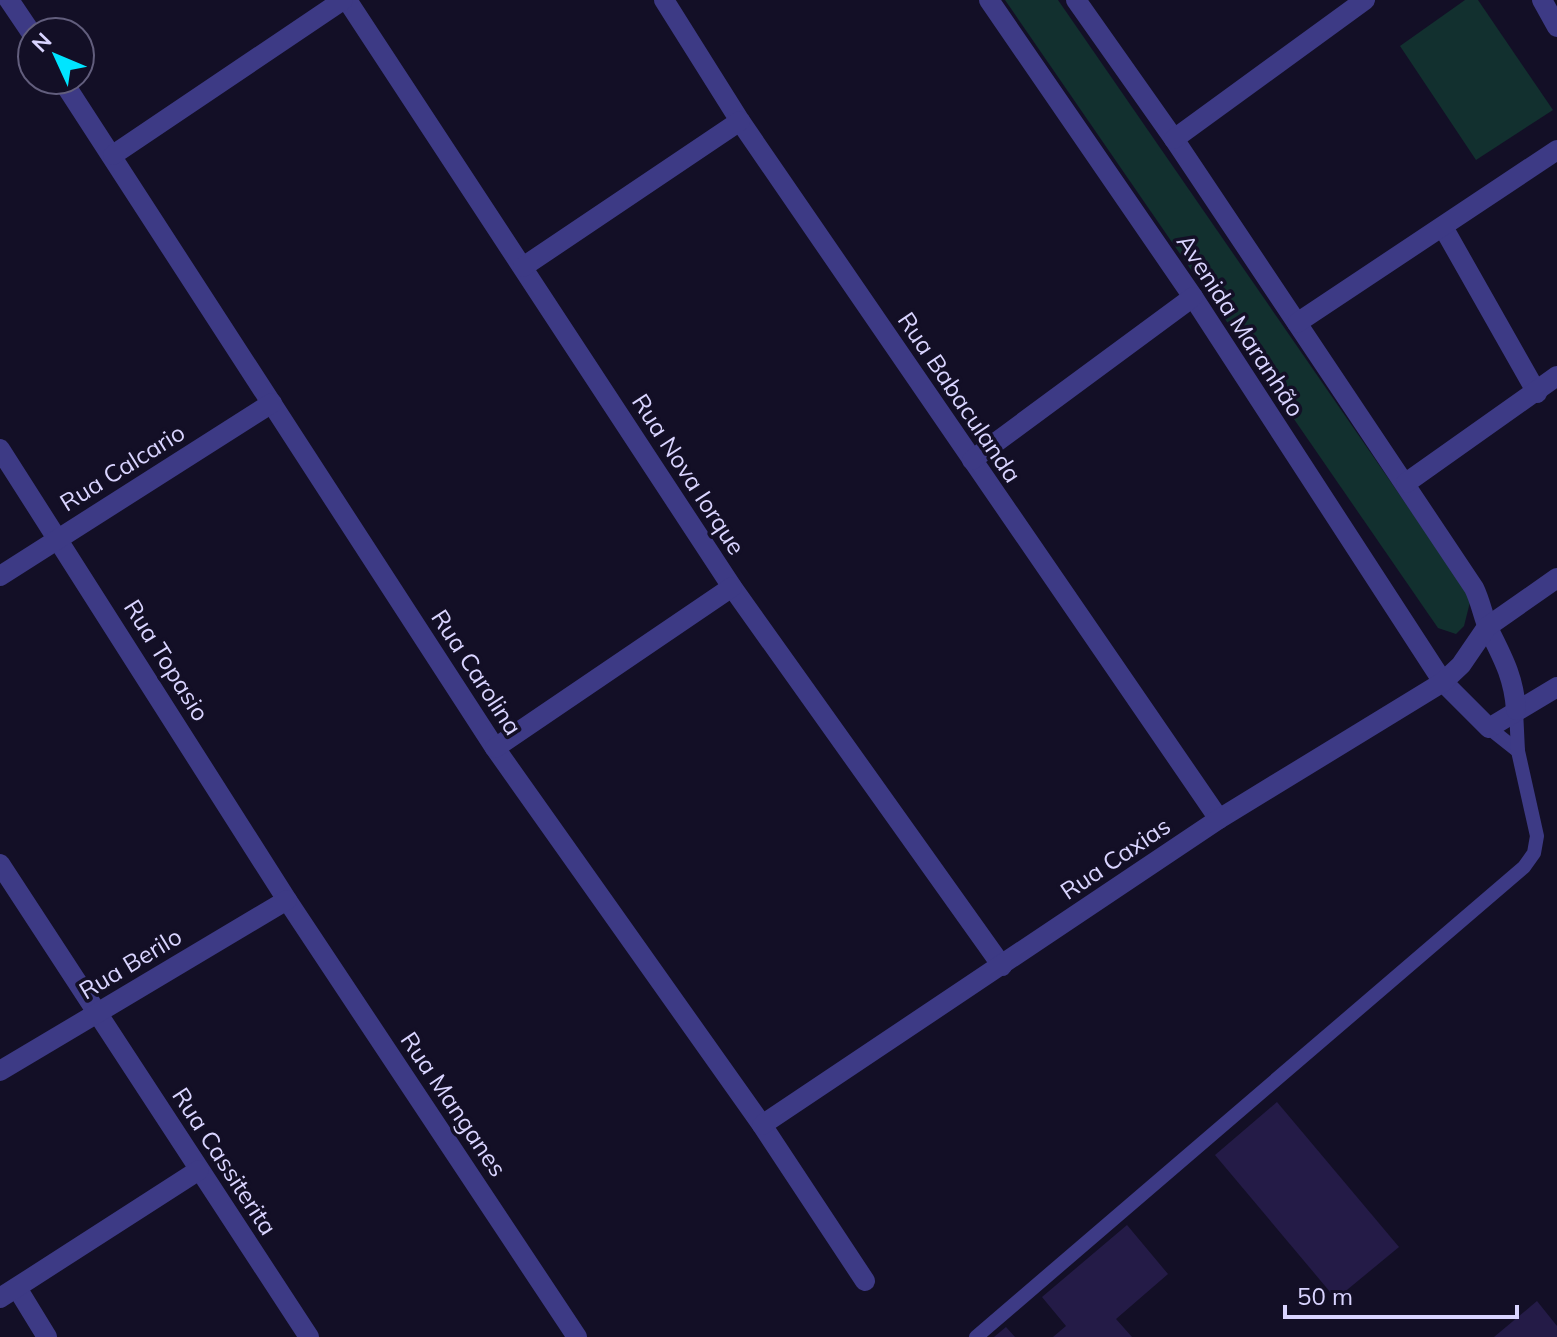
<svg xmlns="http://www.w3.org/2000/svg" width="1557" height="1337" font-family="Mulish,sans-serif">
	<style>
		.green { fill: #12302f }
		.building { fill: #241b47 }
		.lines { fill: none; stroke-linecap: round; stroke-linejoin: round }
		.service { stroke: #3d3a85; stroke-width: 14 }
		.minor { stroke: #3d3a85; stroke-width: 20 }
		.labels { text-anchor: middle; dominant-baseline: central; stroke-width: 7; stroke-linejoin: round; paint-order: stroke }
		.street-label { font-size: 24px; fill: #d9d4ff; stroke: #130f26 }
	</style>
	<rect width="100%" height="100%" fill="#130f26"/>
	<g class="green">
		<path d="M1005,0h53l413,598 -7,28 -8,8 -18,-6z"/>
		<path d="M1465,0h13l75,110 -77,50 -76,-114z"/>
	</g>
	<g class="building">
		<path d="M1277,1102l122,145 -63,52 -121,-144z"/>
		<path d="M1127,1225l41,49 -52,45 16,18h-79l13,-11 -24,-29z"/>
		<path d="M1537,1301l20,25v11h-63z"/>
		<path d="M1006,1327l9,10h-21z"/>
	</g>
	<g class="lines">
		<g class="service">
			<path d="M1489,728l29,23"/>
			<path d="M976,1337l548,-470 10,-14 3,-17 -19,-85 -2,-41"/>
		</g>
		<g class="minor">
			<path d="M9,0l23,34"/>
			<path d="M347,0l385,587 270,379"/>
			<path d="M664,0l76,121 479,698"/>
			<path d="M989,0l204,297 250,385 46,46 68,-41"/>
			<path d="M1076,0l98,139 300,449c7,14 9,29 15,42 14,28 25,48 27,80"/>
			<path d="M1542,0l15,27"/>
			<path d="M62,80l433,668 267,377 103,156"/>
			<path d="M1174,139l191,-139"/>
			<path d="M113,155l230,-155"/>
			<path d="M1443,227l94,166"/>
			<path d="M523,267l217,-146"/>
			<path d="M1297,323l260,-173"/>
			<path d="M0,449l287,451 290,437"/>
			<path d="M972,460l221,-163"/>
			<path d="M1406,483l151,-107"/>
			<path d="M0,576l272,-173"/>
			<path d="M495,748l237,-161"/>
			<path d="M0,864l309,473"/>
			<path d="M0,1071l287,-171"/>
			<path d="M762,1125l457,-306 224,-137 18,-17 26,-38 70,-49"/>
			<path d="M17,1288l30,49"/>
			<path d="M0,1298l199,-128"/>
		</g>
	</g>
	<g class="labels">
		<g class="street-label">
			<text transform="translate(1241 325) rotate(57)">Avenida Maranhão</text>
			<text transform="translate(960 397) rotate(56)">Rua Babaculanda</text>
			<text transform="translate(122 467) rotate(-32)">Rua Calcario</text>
			<text transform="translate(689 474) rotate(57)">Rua Nova Iorque</text>
			<text transform="translate(167 660) rotate(58)">Rua Topasio</text>
			<text transform="translate(477 672) rotate(57)">Rua Carolina</text>
			<text transform="translate(1115 858) rotate(-34)">Rua Caxias</text>
			<text transform="translate(130 963) rotate(-31)">Rua Berilo</text>
			<text transform="translate(454 1104) rotate(56)">Rua Manganes</text>
			<text transform="translate(225 1161) rotate(57)">Rua Cassiterita</text>
		</g>
	</g>
	<g transform="translate(56 56) rotate(314)"><circle r="38" fill="#130f26" stroke="#625e7d" stroke-width="2"/>
	<path d="M0-6L14 30L0 20L-14 30Z" fill="#00e5ff"/>
	<text y="-12" font-size="22" font-weight="bold" text-anchor="middle" fill="#d9d4ff">N</text>
	</g>
	<path d="M1285 1305v12h232v-12" fill="none" stroke="#d9d4ff" stroke-width="4"/>
	<text x="1297" y="1305" font-size="24" fill="#d9d4ff" stroke="#130f26" stroke-width="6" paint-order="stroke">50 m</text>
</svg>
